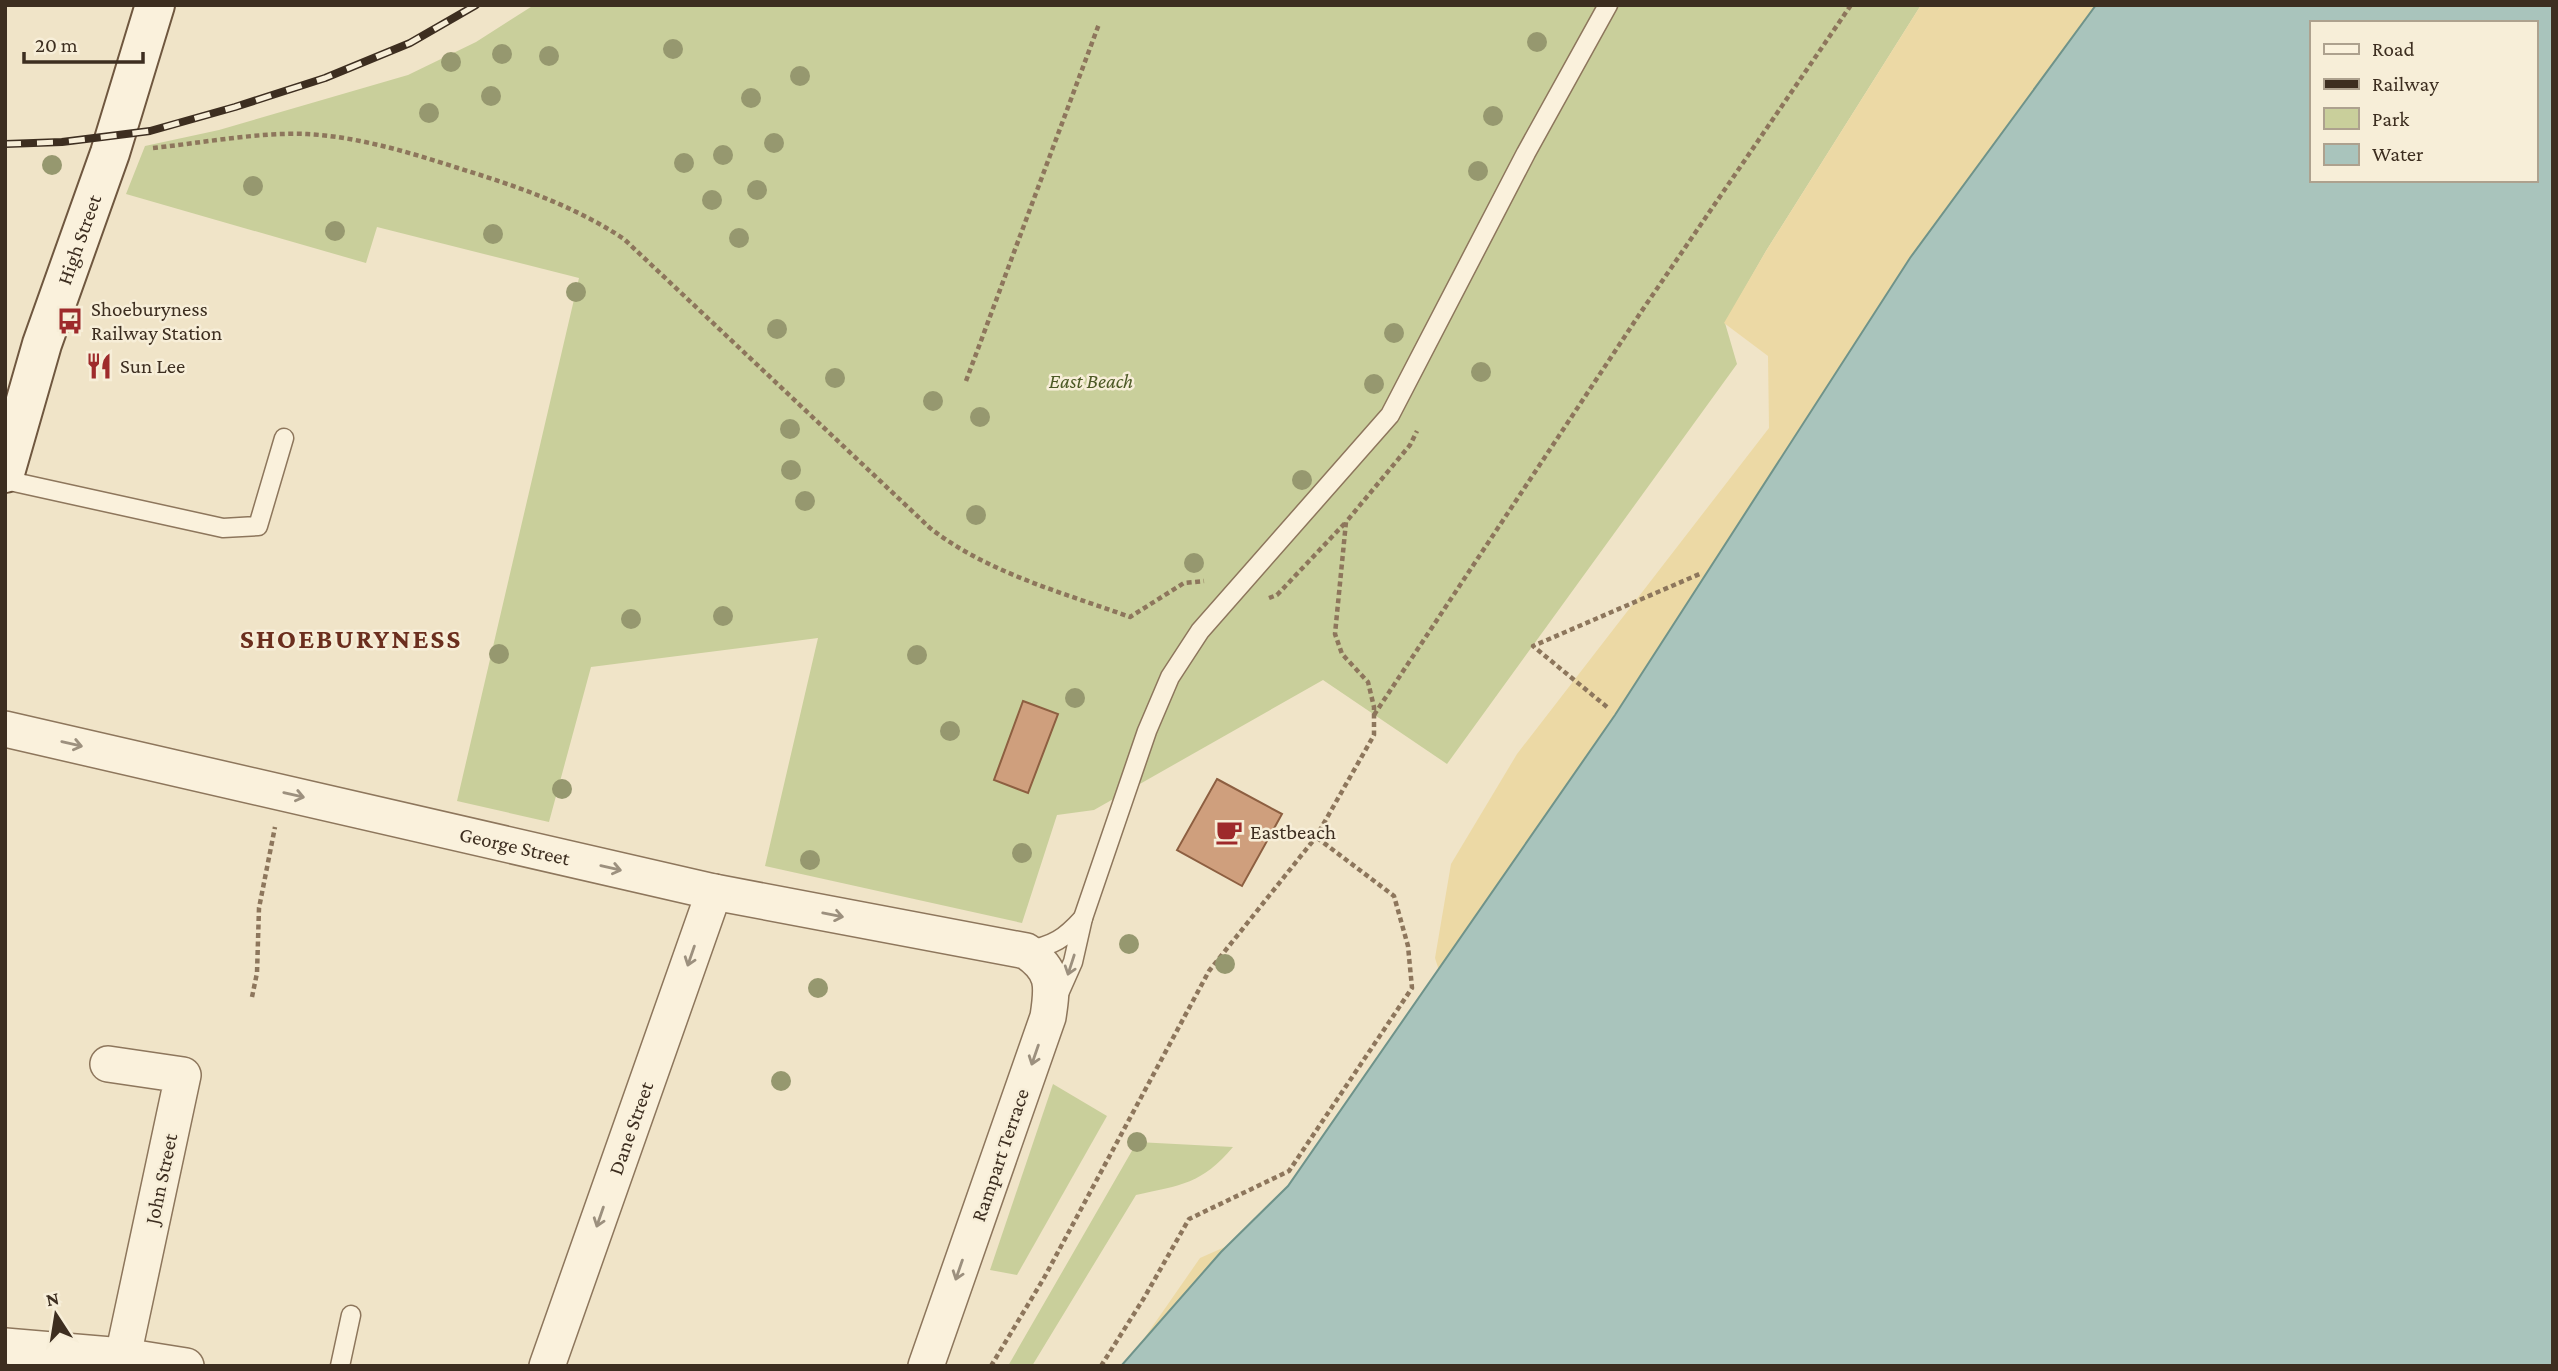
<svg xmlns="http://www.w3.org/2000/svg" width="2558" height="1371" font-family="'Crimson Pro',serif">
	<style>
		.green { fill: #c9cf9b }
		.sand { fill: #ecd9a5 }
		.water { fill: #a9c4bc; stroke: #6f938a; stroke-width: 2; fill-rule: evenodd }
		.building { fill: #cf9f7d; stroke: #8d5f41; stroke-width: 2 }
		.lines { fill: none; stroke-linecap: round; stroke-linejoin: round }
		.lane-casing { stroke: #8d765c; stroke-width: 21 }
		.street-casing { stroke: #8d765c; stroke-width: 38 }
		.secondary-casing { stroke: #6f573f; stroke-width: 42 }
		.path { stroke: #8d765c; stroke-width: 4.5; stroke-dasharray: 5 3.5; stroke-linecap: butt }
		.lane { stroke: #faf1dc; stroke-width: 18 }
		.street { stroke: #faf1dc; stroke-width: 35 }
		.secondary { stroke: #faf1dc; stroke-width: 38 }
		.rail-casing { stroke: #3d2e20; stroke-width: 8 }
		.rail { stroke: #f7eed8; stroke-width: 5; stroke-dasharray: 16; stroke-linecap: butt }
		.tree { fill: #96986f }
		.oneway { stroke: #9c907e }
		.labels { text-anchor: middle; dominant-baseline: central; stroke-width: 5; stroke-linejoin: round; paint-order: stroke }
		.street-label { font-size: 21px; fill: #3d2e20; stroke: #f7eed8 }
		.poi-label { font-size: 21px; fill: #3d2e20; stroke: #f7eed8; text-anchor: start }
		.park-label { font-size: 21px; font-style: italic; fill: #4d5a26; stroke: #f7eed8 }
		.district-label { font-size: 28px; font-weight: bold; letter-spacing: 2px; fill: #6b2e1e; stroke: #f7eed8 }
	</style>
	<rect width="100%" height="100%" fill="#f0e4c8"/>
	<g class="green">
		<path d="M534,5h1387l-155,246 -41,72 12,41 -290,400 -124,-84 -229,130 -37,5 -35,108 -257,-57 53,-228 -227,29 -42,155 -92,-21 122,-523 -202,-51 -11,36 -240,-69 19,-48 74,-16 189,-55 68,-33z"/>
		<path d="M1053,1084l54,32 -90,159 -27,-5z"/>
		<path d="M1137,1142l96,5c-31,37 -52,38 -97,48l-104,171h-24z"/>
	</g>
	<path class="sand" d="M1921,5h351l-885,1361h-262l75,-108 119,-53 136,-184 -20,-63 16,-94 66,-110 252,-326 -1,-72 -44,-33 42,-72z"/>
	<path class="water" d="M2096,5h457v1361h-1432l100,-114 67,-66 327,-471 295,-457zM2311,23h224v157h-224z"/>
	<g class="building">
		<path d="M1023,701l35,13 -30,79 -34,-13z"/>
		<path d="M1217,779l65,35 -40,72 -65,-36z"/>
	</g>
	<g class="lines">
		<g class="lane-casing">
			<g id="lane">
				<path d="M5,480l218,48 35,-2 26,-88"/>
				<path d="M1083,918l64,-187 23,-54 30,-46 190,-216 136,-262 82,-148"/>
				<path d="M1026,951c28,-6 38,-12 57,-33l-10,44 -16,36"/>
				<path d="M340,1366l11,-51"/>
			</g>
		</g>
		<g class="street-casing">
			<g id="street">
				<path id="s1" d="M5,729l709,163 312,59c28,19 27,34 22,66l-122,349"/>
				<path d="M108,1064l75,11 -60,281"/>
				<path d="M5,1346l118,10 63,10"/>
				<path id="s2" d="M547,1366l167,-474"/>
			</g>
		</g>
		<g class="secondary-casing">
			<g id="secondary">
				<path id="s3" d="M5,473l37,-129 68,-191 45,-148"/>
			</g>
		</g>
		<g class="path">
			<path d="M153,148c48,-5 106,-16 154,-14 52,3 101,18 151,34 58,18 115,37 166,71l306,289c58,45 131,64 200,89l54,-34 20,-2"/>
			<path d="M966,381l133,-357"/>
			<path d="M1269,598l8,-3 69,-73"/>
			<path d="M1607,707l-74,-61 169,-73"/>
			<path d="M1374,715l267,-403 210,-307"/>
			<path d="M252,997l5,-24 2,-65 16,-81"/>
			<path d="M991,1366l53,-88 165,-307 107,-134 58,-102v-28l-6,-25 -26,-28 -7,-20 11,-112 64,-77 7,-14"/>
			<path d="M1101,1366l43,-68 45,-79 100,-48 123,-183 -4,-42 -14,-50 -78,-59"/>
		</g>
		<use href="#lane" class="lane"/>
		<use href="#street" class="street"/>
		<use href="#secondary" class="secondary"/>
		<g class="rail-casing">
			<path id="rail" d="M5,144l57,-2 88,-11 85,-24 90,-29 85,-35 66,-38"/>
		</g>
		<use href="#rail" class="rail"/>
	</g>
	<g class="tree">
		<circle cx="1537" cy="42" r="10"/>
		<circle cx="673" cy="49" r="10"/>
		<circle cx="502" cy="54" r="10"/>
		<circle cx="549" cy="56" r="10"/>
		<circle cx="451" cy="62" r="10"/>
		<circle cx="800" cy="76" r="10"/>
		<circle cx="491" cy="96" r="10"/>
		<circle cx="751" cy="98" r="10"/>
		<circle cx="429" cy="113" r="10"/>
		<circle cx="1493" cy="116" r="10"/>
		<circle cx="774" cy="143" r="10"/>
		<circle cx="723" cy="155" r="10"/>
		<circle cx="684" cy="163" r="10"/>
		<circle cx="52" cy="165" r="10"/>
		<circle cx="1478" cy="171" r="10"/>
		<circle cx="253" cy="186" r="10"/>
		<circle cx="757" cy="190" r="10"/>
		<circle cx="712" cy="200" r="10"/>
		<circle cx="335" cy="231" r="10"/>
		<circle cx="493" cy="234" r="10"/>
		<circle cx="739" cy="238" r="10"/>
		<circle cx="576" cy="292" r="10"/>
		<circle cx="777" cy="329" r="10"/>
		<circle cx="1394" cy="333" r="10"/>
		<circle cx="1481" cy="372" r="10"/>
		<circle cx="835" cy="378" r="10"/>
		<circle cx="1374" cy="384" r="10"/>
		<circle cx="933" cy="401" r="10"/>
		<circle cx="980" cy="417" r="10"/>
		<circle cx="790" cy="429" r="10"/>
		<circle cx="791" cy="470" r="10"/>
		<circle cx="1302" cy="480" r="10"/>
		<circle cx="805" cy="501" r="10"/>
		<circle cx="976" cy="515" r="10"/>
		<circle cx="1194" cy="563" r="10"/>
		<circle cx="723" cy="616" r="10"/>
		<circle cx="631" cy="619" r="10"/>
		<circle cx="499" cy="654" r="10"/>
		<circle cx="917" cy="655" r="10"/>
		<circle cx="1075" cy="698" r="10"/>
		<circle cx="950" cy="731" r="10"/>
		<circle cx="562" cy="789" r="10"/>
		<circle cx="1022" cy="853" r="10"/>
		<circle cx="810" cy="860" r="10"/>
		<circle cx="1129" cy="944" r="10"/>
		<circle cx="1225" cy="964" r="10"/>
		<circle cx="818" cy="988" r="10"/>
		<circle cx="781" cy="1081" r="10"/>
		<circle cx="1137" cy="1142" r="10"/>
	</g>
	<defs><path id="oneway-shaft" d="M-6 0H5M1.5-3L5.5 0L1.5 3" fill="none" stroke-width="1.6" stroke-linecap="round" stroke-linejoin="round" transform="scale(1.75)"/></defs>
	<g class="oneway">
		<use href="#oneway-shaft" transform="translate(72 744) rotate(13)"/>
		<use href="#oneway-shaft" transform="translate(294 795) rotate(13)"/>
		<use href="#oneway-shaft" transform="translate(611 868) rotate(13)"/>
		<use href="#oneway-shaft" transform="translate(833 915) rotate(11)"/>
		<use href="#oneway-shaft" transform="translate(691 956) rotate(109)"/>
		<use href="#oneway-shaft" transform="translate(1071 965) rotate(108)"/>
		<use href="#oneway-shaft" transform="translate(1035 1055) rotate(109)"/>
		<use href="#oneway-shaft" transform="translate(600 1217) rotate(109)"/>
		<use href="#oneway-shaft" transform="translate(959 1270) rotate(109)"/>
	</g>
	<defs>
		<g id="bus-bare" transform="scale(2.1)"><path d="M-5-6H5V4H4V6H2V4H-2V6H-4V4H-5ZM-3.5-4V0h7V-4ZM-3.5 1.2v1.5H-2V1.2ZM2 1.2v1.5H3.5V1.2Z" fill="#9e2a2b" stroke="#f7eed8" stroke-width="2.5" paint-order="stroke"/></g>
		<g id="restaurant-bare" transform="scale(2.1)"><path d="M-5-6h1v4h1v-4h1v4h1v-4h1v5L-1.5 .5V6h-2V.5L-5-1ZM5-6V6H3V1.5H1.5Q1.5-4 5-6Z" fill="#9e2a2b" stroke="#f7eed8" stroke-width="2.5" paint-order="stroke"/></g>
		<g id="cafe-bare" transform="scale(2.1)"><path d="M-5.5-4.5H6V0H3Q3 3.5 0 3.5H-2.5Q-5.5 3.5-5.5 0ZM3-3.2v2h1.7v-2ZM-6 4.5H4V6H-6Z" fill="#9e2a2b" stroke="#f7eed8" stroke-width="2.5" paint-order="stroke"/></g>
	</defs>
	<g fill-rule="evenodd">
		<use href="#bus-bare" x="70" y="321"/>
		<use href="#restaurant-bare" x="99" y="366"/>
		<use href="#cafe-bare" x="1229" y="832"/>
	</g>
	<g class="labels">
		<g class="street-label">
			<text stroke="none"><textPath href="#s3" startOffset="245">High Street</textPath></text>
			<text stroke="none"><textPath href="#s1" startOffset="523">George Street</textPath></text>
			<text stroke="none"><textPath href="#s2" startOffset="252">Dane Street</textPath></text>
			<text transform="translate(1000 1155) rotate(-71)">Rampart Terrace</text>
			<text transform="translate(161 1179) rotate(-78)">John Street</text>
		</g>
		<g class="poi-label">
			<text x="91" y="309">Shoeburyness<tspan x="91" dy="24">Railway Station</tspan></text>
			<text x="120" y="366">Sun Lee</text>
			<text x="1250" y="832">Eastbeach</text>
		</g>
		<g class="park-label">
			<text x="1091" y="381">East Beach</text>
		</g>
		<g class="district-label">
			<text x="351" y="638">SHOEBURYNESS</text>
		</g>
	</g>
	<rect width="2558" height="1371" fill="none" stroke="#3d2e20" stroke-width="14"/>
	<rect x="2310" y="21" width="228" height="161" fill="#f7eed8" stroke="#ada18e" stroke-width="2"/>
	<rect x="2324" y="44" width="35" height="10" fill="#faf1dc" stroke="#ada18e" stroke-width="2"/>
	<text x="2372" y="56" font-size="21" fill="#3d2e20">Road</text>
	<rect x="2324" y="79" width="35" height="10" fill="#3d2e20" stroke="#ada18e" stroke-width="2"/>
	<text x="2372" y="91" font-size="21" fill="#3d2e20">Railway</text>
	<rect x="2324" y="108" width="35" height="21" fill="#c9cf9b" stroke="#ada18e" stroke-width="2"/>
	<text x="2372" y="126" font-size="21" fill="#3d2e20">Park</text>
	<rect x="2324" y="144" width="35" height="21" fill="#a9c4bc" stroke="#ada18e" stroke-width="2"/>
	<text x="2372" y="161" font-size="21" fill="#3d2e20">Water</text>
	<g transform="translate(56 1315) rotate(348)" stroke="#f7eed8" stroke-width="5" paint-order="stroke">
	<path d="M0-5L12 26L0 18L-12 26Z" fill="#3d2e20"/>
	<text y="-10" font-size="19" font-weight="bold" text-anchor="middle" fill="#3d2e20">N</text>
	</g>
	<path d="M24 52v10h119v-10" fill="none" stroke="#3d2e20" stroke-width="3.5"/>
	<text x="35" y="52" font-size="21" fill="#3d2e20" stroke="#f7eed8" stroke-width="5" paint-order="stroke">20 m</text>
</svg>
